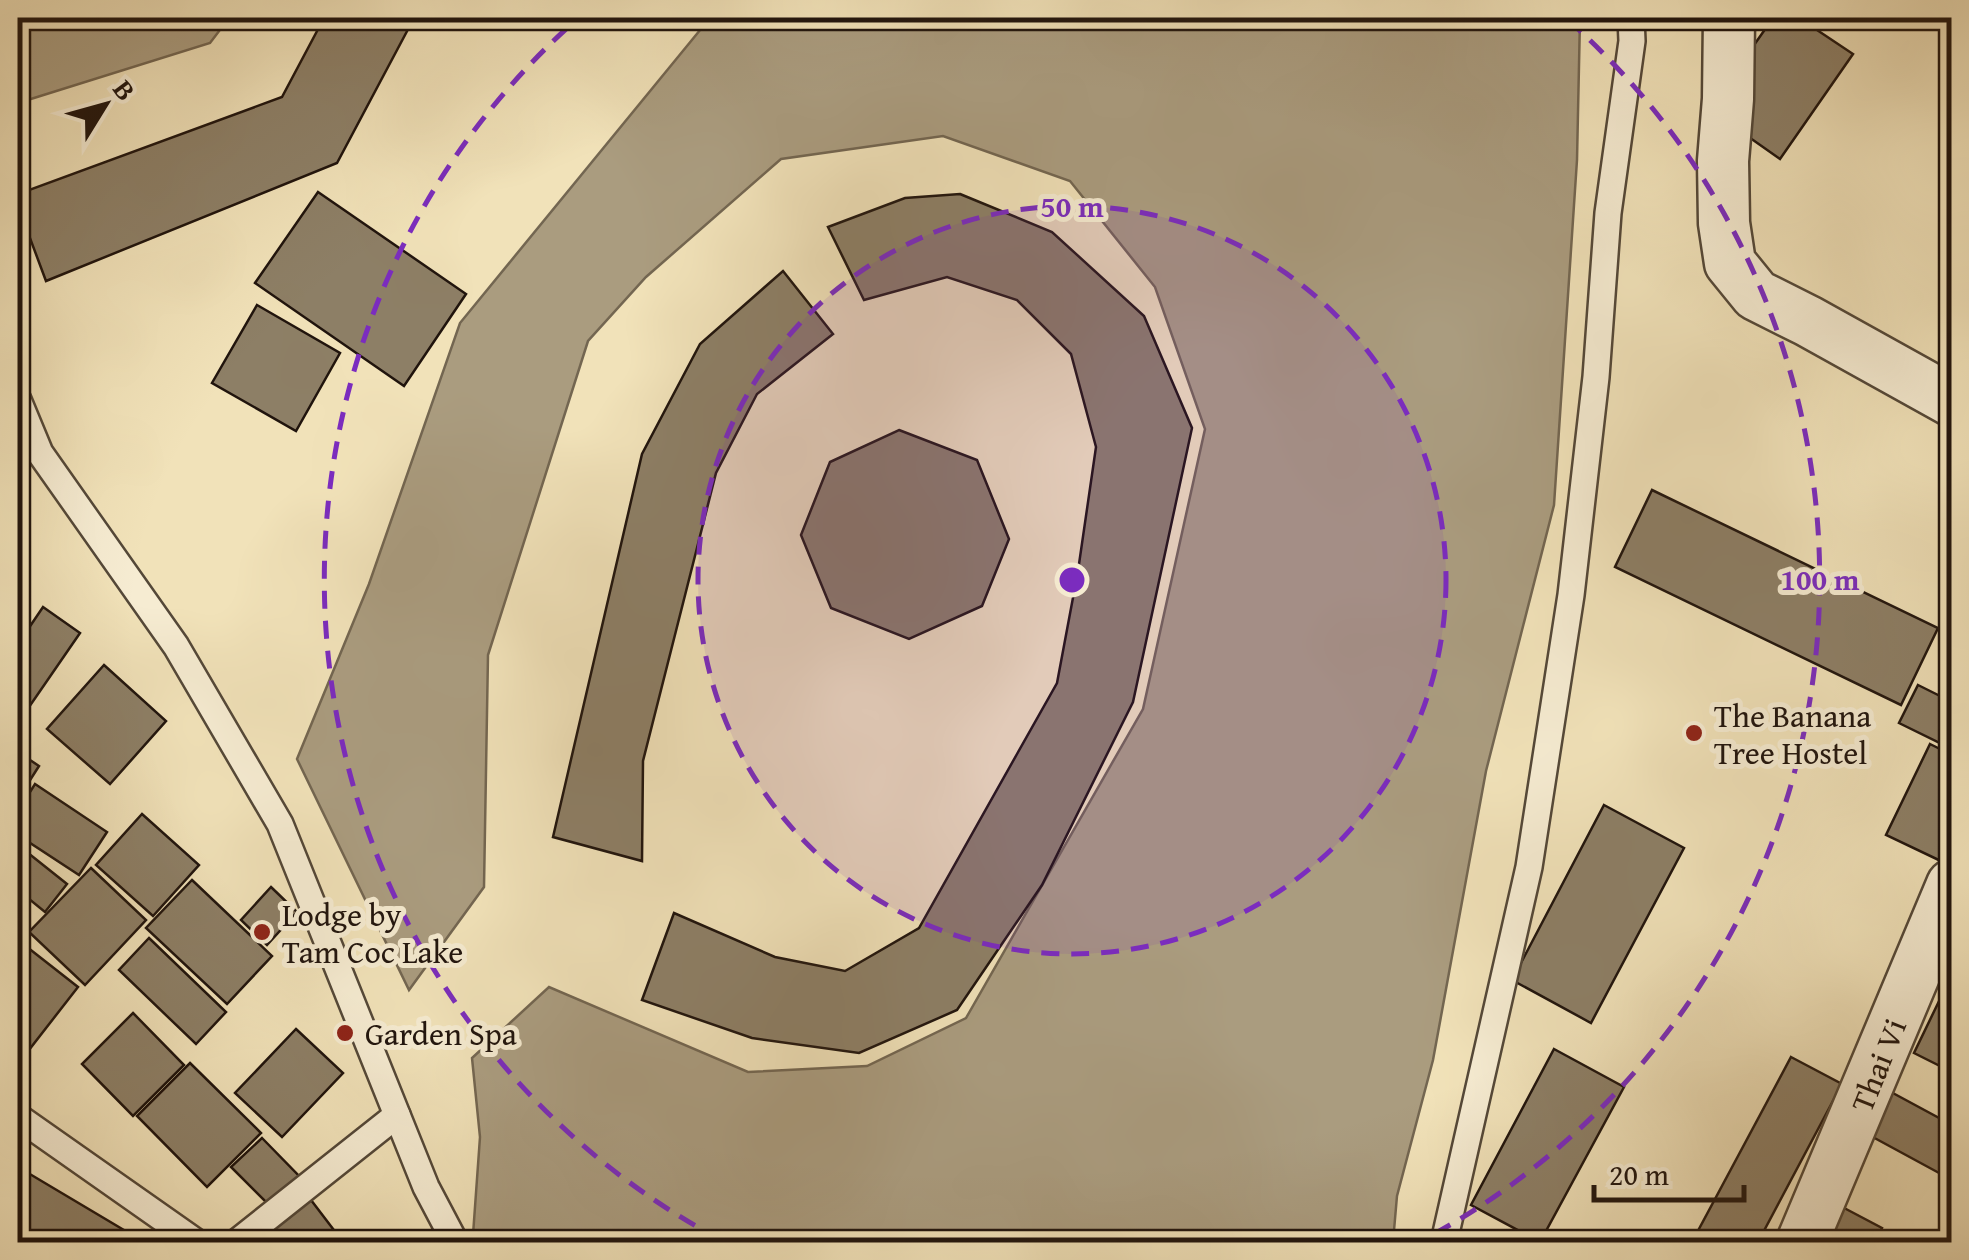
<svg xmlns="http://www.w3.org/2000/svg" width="1969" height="1260" font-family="'Gentium Book Plus',serif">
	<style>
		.water { fill: #aa9c7f; stroke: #736651; stroke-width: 2.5 }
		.building { fill: #8d7f66; stroke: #20140d; stroke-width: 2.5 }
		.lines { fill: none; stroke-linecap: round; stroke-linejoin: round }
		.lane-casing { stroke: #544838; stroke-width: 30 }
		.street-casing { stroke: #544838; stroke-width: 55 }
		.lane { stroke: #f6ecd2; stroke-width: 25 }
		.street { stroke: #f6ecd2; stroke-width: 50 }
		.ring { fill: none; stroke: #7b2cbf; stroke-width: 5; stroke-dasharray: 18 12 }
		.poi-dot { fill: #8f2418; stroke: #f6ecd2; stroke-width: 4 }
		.labels { text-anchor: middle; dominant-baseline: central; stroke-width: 10; stroke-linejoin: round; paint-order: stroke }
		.poi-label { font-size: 32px; fill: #20140d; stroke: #f6ecd2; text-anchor: start }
		.street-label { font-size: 32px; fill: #20140d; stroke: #f6ecd2 }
		.centre { fill: #7b2cbf; stroke: #f6ecd2; stroke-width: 5 }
		.ring-label { font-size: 30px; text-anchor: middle; font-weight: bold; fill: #7b2cbf; stroke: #f6ecd2; stroke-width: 10; stroke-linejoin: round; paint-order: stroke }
	</style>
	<rect width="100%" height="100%" fill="#f1e2b9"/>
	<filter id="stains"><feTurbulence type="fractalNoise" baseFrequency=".002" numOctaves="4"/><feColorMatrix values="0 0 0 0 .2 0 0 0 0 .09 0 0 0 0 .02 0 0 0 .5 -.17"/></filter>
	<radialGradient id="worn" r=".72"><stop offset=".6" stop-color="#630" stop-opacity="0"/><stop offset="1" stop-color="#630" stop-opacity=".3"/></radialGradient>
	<g class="water">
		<path d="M18,18h211l-19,25 -192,60z"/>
		<path d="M706,18h874l-3,142 -23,345 -68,266 -53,289 -36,136 -4,46h-915l-5,-7 7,-98 -8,-79 77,-71 199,85 119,-6 99,-48 177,-309 62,-280 -50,-142 -85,-106 -127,-45 -162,23 -135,118 -58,64 -100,314 -4,232 -75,103 -112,-231 72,-175 91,-261 245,-299z"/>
	</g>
	<g class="building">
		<path d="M324,18h90l-77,145 -291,118 -28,-75v-12l264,-97z"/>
		<path d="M1773,18h26l54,36 -73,105 -71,-50z"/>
		<path d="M318,192l148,102 -62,92 -149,-103z"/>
		<path d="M960,194l92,38 92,84 48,112 -59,274 -91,183 -85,125 -98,43 -107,-15 -110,-38 32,-87 101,44 70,14 74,-43 138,-245 21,-112 18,-124 -25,-93 -54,-54 -70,-23 -83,23 -36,-73 77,-29z"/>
		<path d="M783,271l50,63 -76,60 -41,79 -73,288 -1,100 -89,-24 89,-383 58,-110z"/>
		<path d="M257,305l83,48 -44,78 -84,-48z"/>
		<path d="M899,430l78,30 32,79 -27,67 -73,33 -78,-31 -30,-73 29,-73z"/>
		<path d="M1652,490l286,138 -37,77 -286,-138z"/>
		<path d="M43,607l37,26 -62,90v-79z"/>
		<path d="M104,665l62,56 -56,63 -63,-55z"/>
		<path d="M1918,685l34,17v22l-10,20 -43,-21z"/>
		<path d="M1930,744l22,11v94l-7,14 -59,-28z"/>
		<path d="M18,752l21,14 -21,33z"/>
		<path d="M35,784l72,48 -28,43 -61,-40v-24z"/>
		<path d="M1604,805l80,43 -93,175 -79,-43z"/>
		<path d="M142,814l57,51 -46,51 -57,-51z"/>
		<path d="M18,845l49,39 -22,28 -27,-22z"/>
		<path d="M91,868l55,52 -61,65 -56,-53z"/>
		<path d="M192,880l80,76 -45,48 -81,-76z"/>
		<path d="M271,887l26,25 -30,33 -26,-25z"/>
		<path d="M149,938l77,74 -30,32 -77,-74z"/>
		<path d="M27,947l51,40 -60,77v-104z"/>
		<path d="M1941,997l11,7v68l-38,-19z"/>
		<path d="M133,1013l51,52 -51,51 -51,-52z"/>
		<path d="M296,1029l47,44 -61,64 -47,-44z"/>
		<path d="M1554,1049l70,38 -84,155 -69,-37z"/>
		<path d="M1791,1057l51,27 -84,158h-66z"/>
		<path d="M190,1063l71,70 -54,54 -70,-71z"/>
		<path d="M1878,1085l74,40v55l-94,-51z"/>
		<path d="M262,1138l40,41 -30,29 -41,-41z"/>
		<path d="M18,1167l126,75h-126z"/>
		<path d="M311,1200l32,42h-85l-3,-3z"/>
		<path d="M1829,1200l53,28 -7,14h-19l-36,-20z"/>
	</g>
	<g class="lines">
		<g class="lane-casing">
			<g id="lane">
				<path d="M18,400l22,53 136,193 104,178 146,363 29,55"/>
				<path d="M18,1117l178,125"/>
				<path d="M237,1242l160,-127"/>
				<path d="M1444,1242l85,-375 42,-272 25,-218 12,-164 24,-172 -1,-23"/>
			</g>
		</g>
		<g class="street-casing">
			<g id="street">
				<path d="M1729,18l-1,81 -5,62 1,62 6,40 26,32 52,26 144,80"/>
				<path d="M1802,1242l150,-357"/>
			</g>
		</g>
		<use href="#lane" class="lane"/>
		<use href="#street" class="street"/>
	</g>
	<circle cx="1072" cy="580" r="374" fill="#7b2cbf" fill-opacity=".12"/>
	<g class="ring">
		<circle cx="1072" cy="580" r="374"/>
		<path d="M721 1240A748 748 0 0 1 576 20M1568 20A748 748 0 0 1 1423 1240"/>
	</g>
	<g class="poi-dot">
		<circle cx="1694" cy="733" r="10"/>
		<circle cx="262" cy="932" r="10"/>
		<circle cx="345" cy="1033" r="10"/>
	</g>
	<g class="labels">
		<g class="poi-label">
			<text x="1714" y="715">The Banana<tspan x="1714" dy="37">Tree Hostel</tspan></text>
			<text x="282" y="914">Lodge by<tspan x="282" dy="37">Tam Coc Lake</tspan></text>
			<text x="365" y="1033">Garden Spa</text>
		</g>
		<g class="street-label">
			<text transform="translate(1878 1065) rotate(-68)">Thai Vi</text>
		</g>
	</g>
	<circle cx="1072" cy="580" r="15" class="centre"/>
	<g class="ring-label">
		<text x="1072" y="217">50 m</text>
		<text x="1820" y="590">100 m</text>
	</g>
	<rect width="1969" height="1260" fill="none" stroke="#f1e2b9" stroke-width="60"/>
	<rect x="20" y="20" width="1929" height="1220" fill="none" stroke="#20140d" stroke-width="5"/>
	<rect x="30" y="30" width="1909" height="1200" fill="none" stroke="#20140d" stroke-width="2.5"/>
	<g transform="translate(105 105) rotate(53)" stroke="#f6ecd2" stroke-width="8" paint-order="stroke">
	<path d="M0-8L18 38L0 25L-18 38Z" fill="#20140d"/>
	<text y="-15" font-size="28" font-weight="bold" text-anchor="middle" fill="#20140d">B</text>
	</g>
	<path d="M1594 1185v15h150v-15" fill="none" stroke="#20140d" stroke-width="5"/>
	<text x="1609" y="1185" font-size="30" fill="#20140d" stroke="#f6ecd2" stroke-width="8" paint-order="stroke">20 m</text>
	<rect width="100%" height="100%" filter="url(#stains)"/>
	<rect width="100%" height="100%" fill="url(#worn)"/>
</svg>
